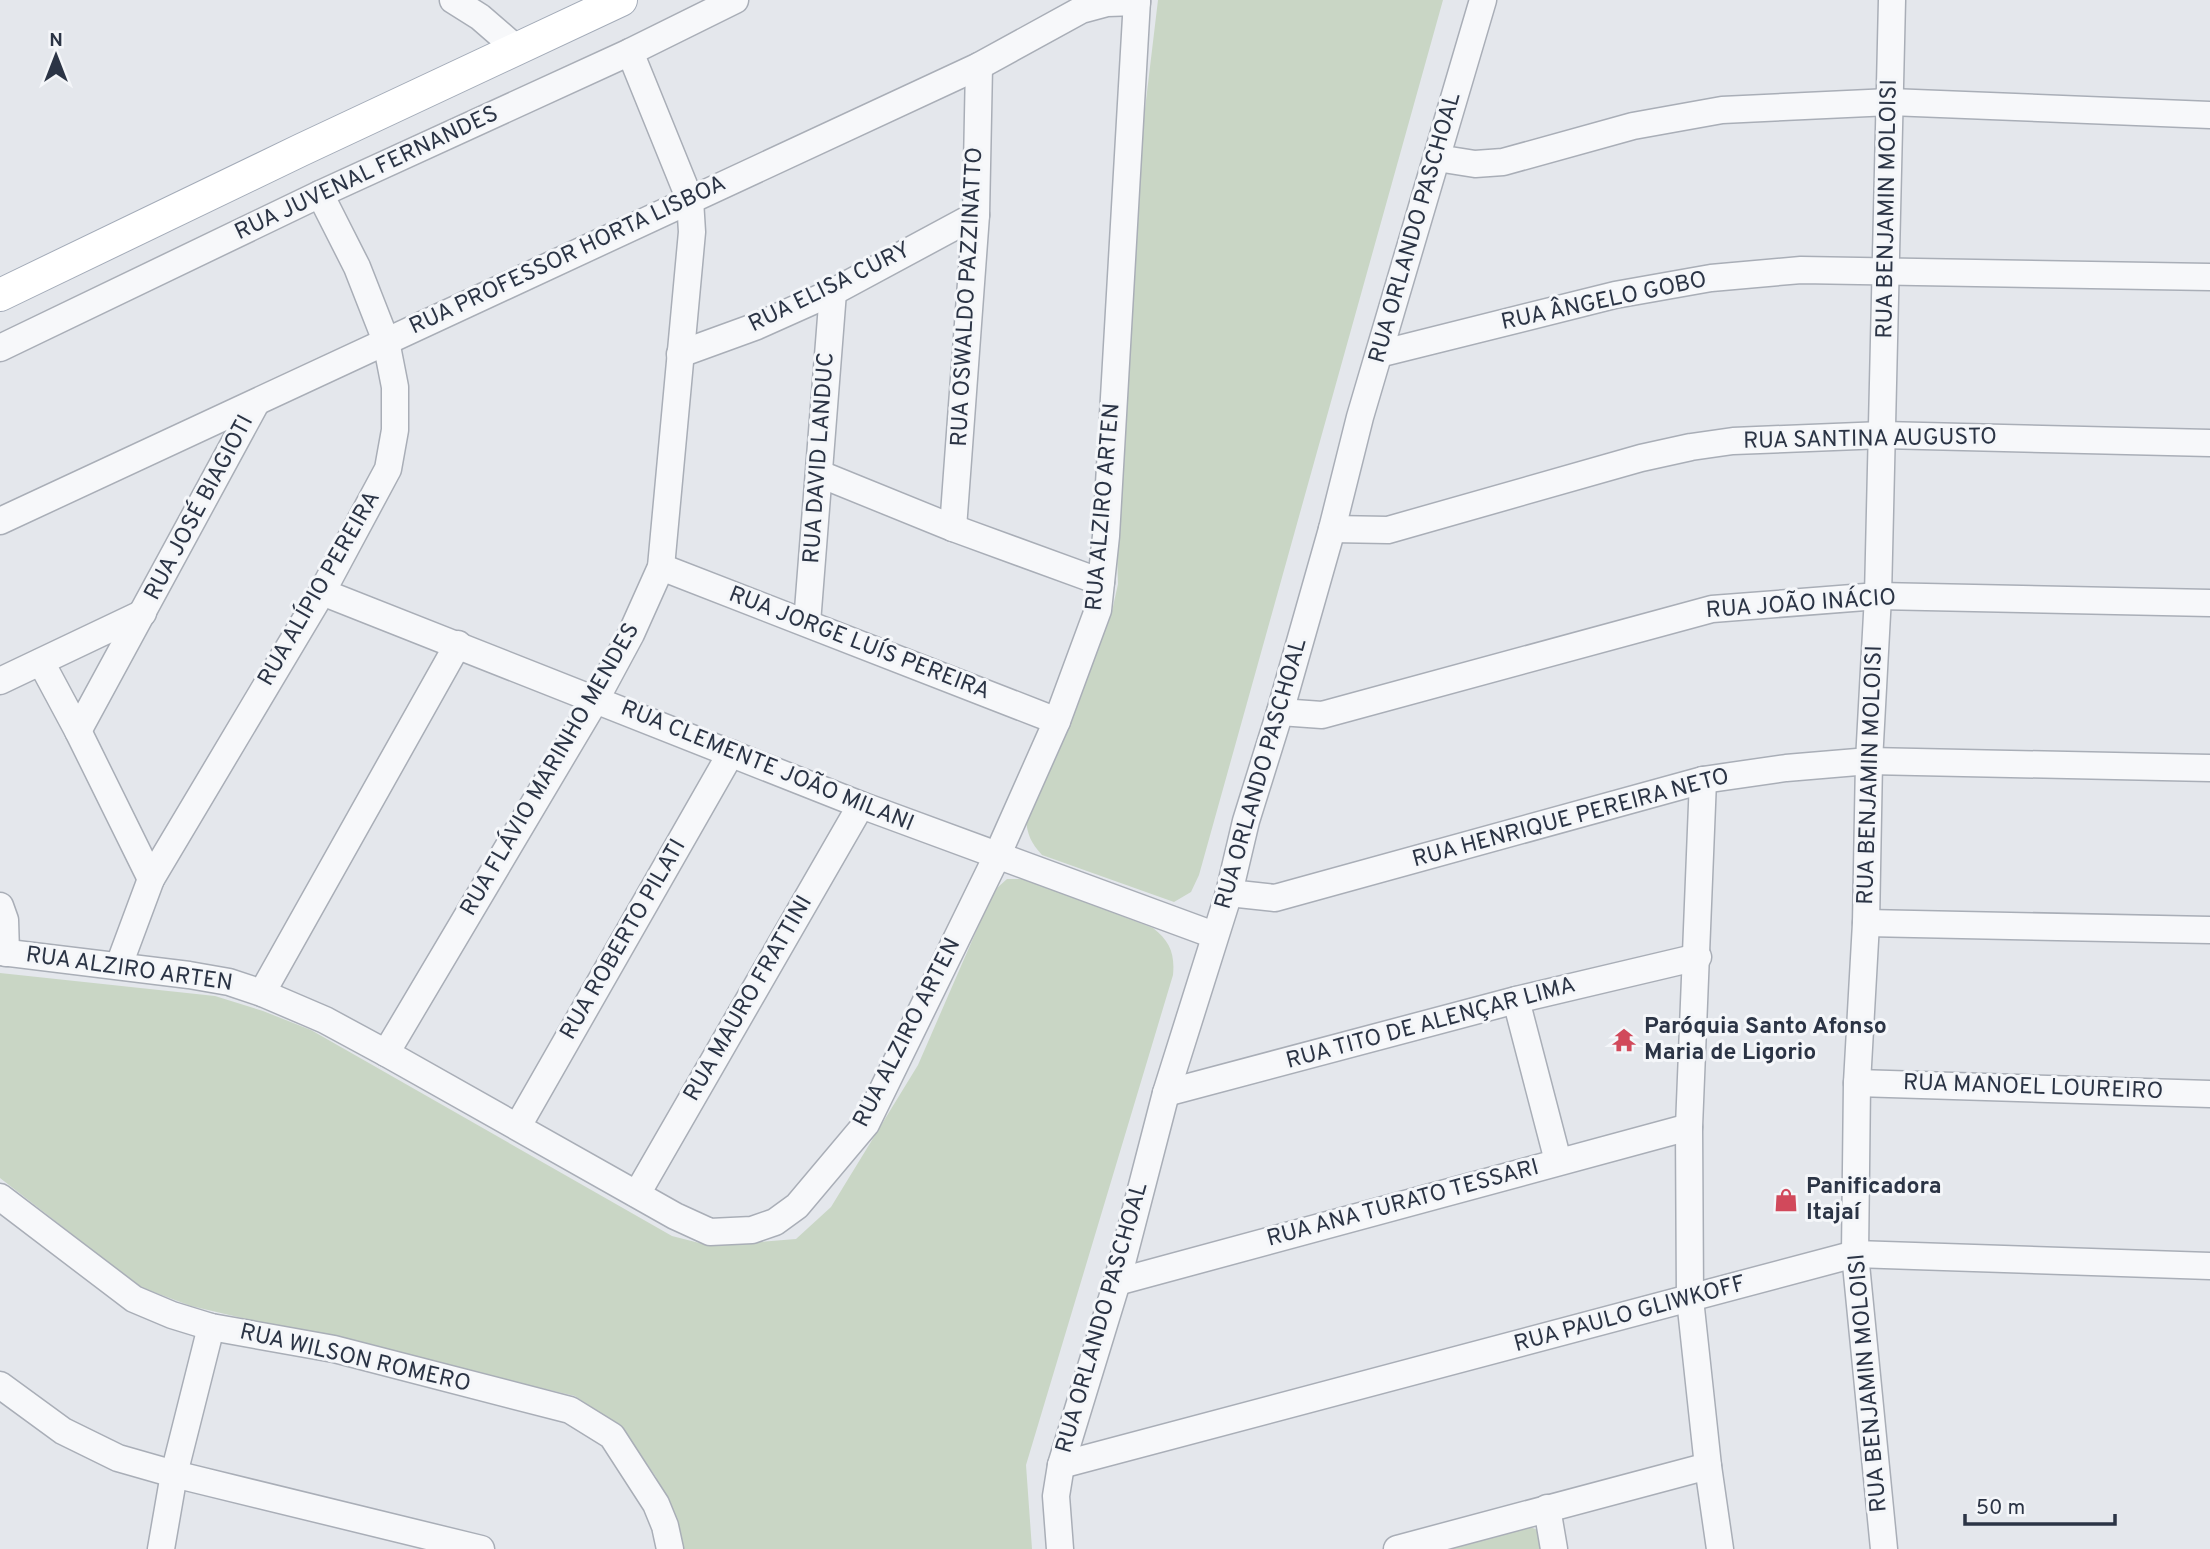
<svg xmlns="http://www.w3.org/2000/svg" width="2210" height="1549" font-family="Overpass,sans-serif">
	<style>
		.green { fill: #c9d6c5 }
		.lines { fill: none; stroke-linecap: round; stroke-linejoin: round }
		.minor-casing { stroke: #a9aeb7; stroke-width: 29 }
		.major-casing { stroke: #a3abb8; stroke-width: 34 }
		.minor { stroke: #f7f8fa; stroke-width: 26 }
		.major { stroke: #fff; stroke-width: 32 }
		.labels { text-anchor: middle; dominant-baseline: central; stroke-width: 6; stroke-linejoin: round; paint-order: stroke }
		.street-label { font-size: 23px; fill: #2b3445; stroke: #f4f6f9 }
		.poi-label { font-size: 23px; font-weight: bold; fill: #2b3445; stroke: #f4f6f9; text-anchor: start }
	</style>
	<rect width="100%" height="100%" fill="#e4e7ec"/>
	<g class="green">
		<path d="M1158,0h285l-244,875 -8,17 -17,10 -132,-47c-11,-12 -15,-21 -16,-36l86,-208 6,-27 -1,-30 27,-437z"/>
		<path d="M1007,879h18l128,49c17,13 22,26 20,47l-147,490 6,84h-358l-2,-19 -16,-53 -34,-49 -47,-32 -384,-90 -51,-19 -140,-109v-205l215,23 48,15 48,19 361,206 39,10 85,-7 35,-32 87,-142 70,-161 9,-16z"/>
		<path d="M1530,1527l8,3 4,19h-97z"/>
	</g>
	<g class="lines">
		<g class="minor-casing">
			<g id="minor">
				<path d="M453,0l27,17 38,33"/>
				<path d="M1437,158l38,6 28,-2 130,-36 89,-16 168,-8 320,13"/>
				<path d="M0,348l320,-154 310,-142 105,-52"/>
				<path d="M680,354l77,-28 76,-34 143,-77"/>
				<path d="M1379,354l236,-59 96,-17 90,-8 409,7"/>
				<path d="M820,474l133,54 148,54"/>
				<path d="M0,521l979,-455 102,-56 26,-7 30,-1"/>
				<path d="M953,528l23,-313 3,-149"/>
				<path d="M1332,529l56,1 253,-72 50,-11 42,-6 150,-6 327,8"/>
				<path d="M661,567l396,154"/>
				<path d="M322,592l539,213 353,130"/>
				<path d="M807,623l26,-331"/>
				<path d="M41,662l37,69 73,148"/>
				<path d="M0,681l143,-68"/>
				<path d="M1280,712l42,3 390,-106 166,-13 332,7"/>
				<path d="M78,731l178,-328"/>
				<path d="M1703,780l-14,347 1,172 18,167 12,83"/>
				<path d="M1229,893l46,5 428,-118 83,-12 83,-7 341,7"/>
				<path d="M0,906l5,14 1,33"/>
				<path d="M1866,923l344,7"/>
				<path d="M0,952l189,23 40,7 33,11 63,27 61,33 289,163 35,16 42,-2 23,-8 22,-16 69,-82 131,-268 60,-135 41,-111 8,-74 31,-536"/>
				<path d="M119,965l32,-86 171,-287 66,-123 7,-39v-43l-9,-46 -29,-74 -37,-73"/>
				<path d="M262,993l196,-349"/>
				<path d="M1516,1000l42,161"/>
				<path d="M386,1053l210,-354 35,-65 30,-67 31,-335 -2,-32 -60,-148"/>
				<path d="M1857,1083l353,11"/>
				<path d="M1166,1093l350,-93 182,-43"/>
				<path d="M518,1126l213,-373"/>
				<path d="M637,1194l224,-389"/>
				<path d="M0,1197l134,102 38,16 39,12 123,22 236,61 42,26 44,68 9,22 5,23"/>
				<path d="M1117,1282l572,-155"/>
				<path d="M0,1385l63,46 55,27 56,16 307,75"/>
				<path d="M1061,1465l794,-211 355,12"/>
				<path d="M1547,1508l7,41"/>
				<path d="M161,1549l13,-75 37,-147"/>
				<path d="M1060,1549l-4,-53 5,-31 56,-183 49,-189 63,-200 17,-72 34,-109 52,-183 28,-112 123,-417"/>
				<path d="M1397,1549l311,-83"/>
				<path d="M1884,1549l-29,-295 2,-171 9,-160 3,-162 9,-165 14,-596"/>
			</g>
		</g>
		<g class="major-casing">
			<path id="major" d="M0,295l301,-145 320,-150"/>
		</g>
		<use href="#minor" class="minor"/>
		<use href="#major" class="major"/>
	</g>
	<defs>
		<g id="temple-bare" transform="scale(1.89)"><path d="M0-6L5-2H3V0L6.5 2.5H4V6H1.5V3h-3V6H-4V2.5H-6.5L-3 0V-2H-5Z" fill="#d1495b" stroke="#f4f6f9" stroke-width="2.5" paint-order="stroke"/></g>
		<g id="shop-bare" transform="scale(1.89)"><path d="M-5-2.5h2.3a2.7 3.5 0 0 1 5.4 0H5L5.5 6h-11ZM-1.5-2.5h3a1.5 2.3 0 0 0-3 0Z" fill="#d1495b" stroke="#f4f6f9" stroke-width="2.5" paint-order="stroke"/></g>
	</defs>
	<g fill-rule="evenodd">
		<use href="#temple-bare" x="1624" y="1040"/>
		<use href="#shop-bare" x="1786" y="1200"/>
	</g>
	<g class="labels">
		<g class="street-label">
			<text transform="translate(367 174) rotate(-25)">RUA JUVENAL FERNANDES</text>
			<text transform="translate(1888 209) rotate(-89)">RUA BENJAMIN MOLOISI</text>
			<text transform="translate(1416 228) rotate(-74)">RUA ORLANDO PASCHOAL</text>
			<text transform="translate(568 256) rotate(-25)">RUA PROFESSOR HORTA LISBOA</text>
			<text transform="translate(830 288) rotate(-26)">RUA ELISA CURY</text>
			<text transform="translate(968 297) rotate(-87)">RUA OSWALDO PAZZINATTO</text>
			<text transform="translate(1604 302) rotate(-12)">RUA ÂNGELO GOBO</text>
			<text transform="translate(1870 440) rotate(-1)">RUA SANTINA AUGUSTO</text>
			<text transform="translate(820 458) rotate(-86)">RUA DAVID LANDUC</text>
			<text transform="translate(1104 507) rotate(-85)">RUA ALZIRO ARTEN</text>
			<text transform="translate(200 508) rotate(-62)">RUA JOSÉ BIAGIOTI</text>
			<text transform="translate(320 589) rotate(-60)">RUA ALÍPIO PEREIRA</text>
			<text transform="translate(1801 605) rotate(-4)">RUA JOÃO INÁCIO</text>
			<text transform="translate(859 644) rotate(21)">RUA JORGE LUÍS PEREIRA</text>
			<text transform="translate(767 767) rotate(22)">RUA CLEMENTE JOÃO MILANI</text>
			<text transform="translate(551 770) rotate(-60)">RUA FLÁVIO MARINHO MENDES</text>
			<text transform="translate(1262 774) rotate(-74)">RUA ORLANDO PASCHOAL</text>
			<text transform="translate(1871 775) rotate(-88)">RUA BENJAMIN MOLOISI</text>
			<text transform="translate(1571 819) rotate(-15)">RUA HENRIQUE PEREIRA NETO</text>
			<text transform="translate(624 940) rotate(-60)">RUA ROBERTO PILATI</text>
			<text transform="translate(129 970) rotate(8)">RUA ALZIRO ARTEN</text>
			<text transform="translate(749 999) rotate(-60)">RUA MAURO FRATTINI</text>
			<text transform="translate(1431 1024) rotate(-15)">RUA TITO DE ALENÇAR LIMA</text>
			<text transform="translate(908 1033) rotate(-63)">RUA ALZIRO ARTEN</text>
			<text transform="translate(2033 1088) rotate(2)">RUA MANOEL LOUREIRO</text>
			<text transform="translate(1403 1204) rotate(-15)">RUA ANA TURATO TESSARI</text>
			<text transform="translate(1630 1315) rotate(-15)">RUA PAULO GLIWKOFF</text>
			<text transform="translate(1103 1318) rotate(-74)">RUA ORLANDO PASCHOAL</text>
			<text transform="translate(355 1359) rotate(13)">RUA WILSON ROMERO</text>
			<text transform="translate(1869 1383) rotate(-95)">RUA BENJAMIN MOLOISI</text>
		</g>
		<g class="poi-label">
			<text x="1644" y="1027">Paróquia Santo Afonso<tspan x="1644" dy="26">Maria de Ligorio</tspan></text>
			<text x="1806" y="1187">Panificadora<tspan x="1806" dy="26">Itajaí</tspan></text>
		</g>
	</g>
	<g transform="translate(56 56)" stroke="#f4f6f9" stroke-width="5" paint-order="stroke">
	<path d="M0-5L12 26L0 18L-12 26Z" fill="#2b3445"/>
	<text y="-10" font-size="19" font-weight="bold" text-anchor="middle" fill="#2b3445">N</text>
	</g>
	<path d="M1965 1514v10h150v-10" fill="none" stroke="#2b3445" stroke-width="3.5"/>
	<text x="1976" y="1514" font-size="21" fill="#2b3445" stroke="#f4f6f9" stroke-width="5" paint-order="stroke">50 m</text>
</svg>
